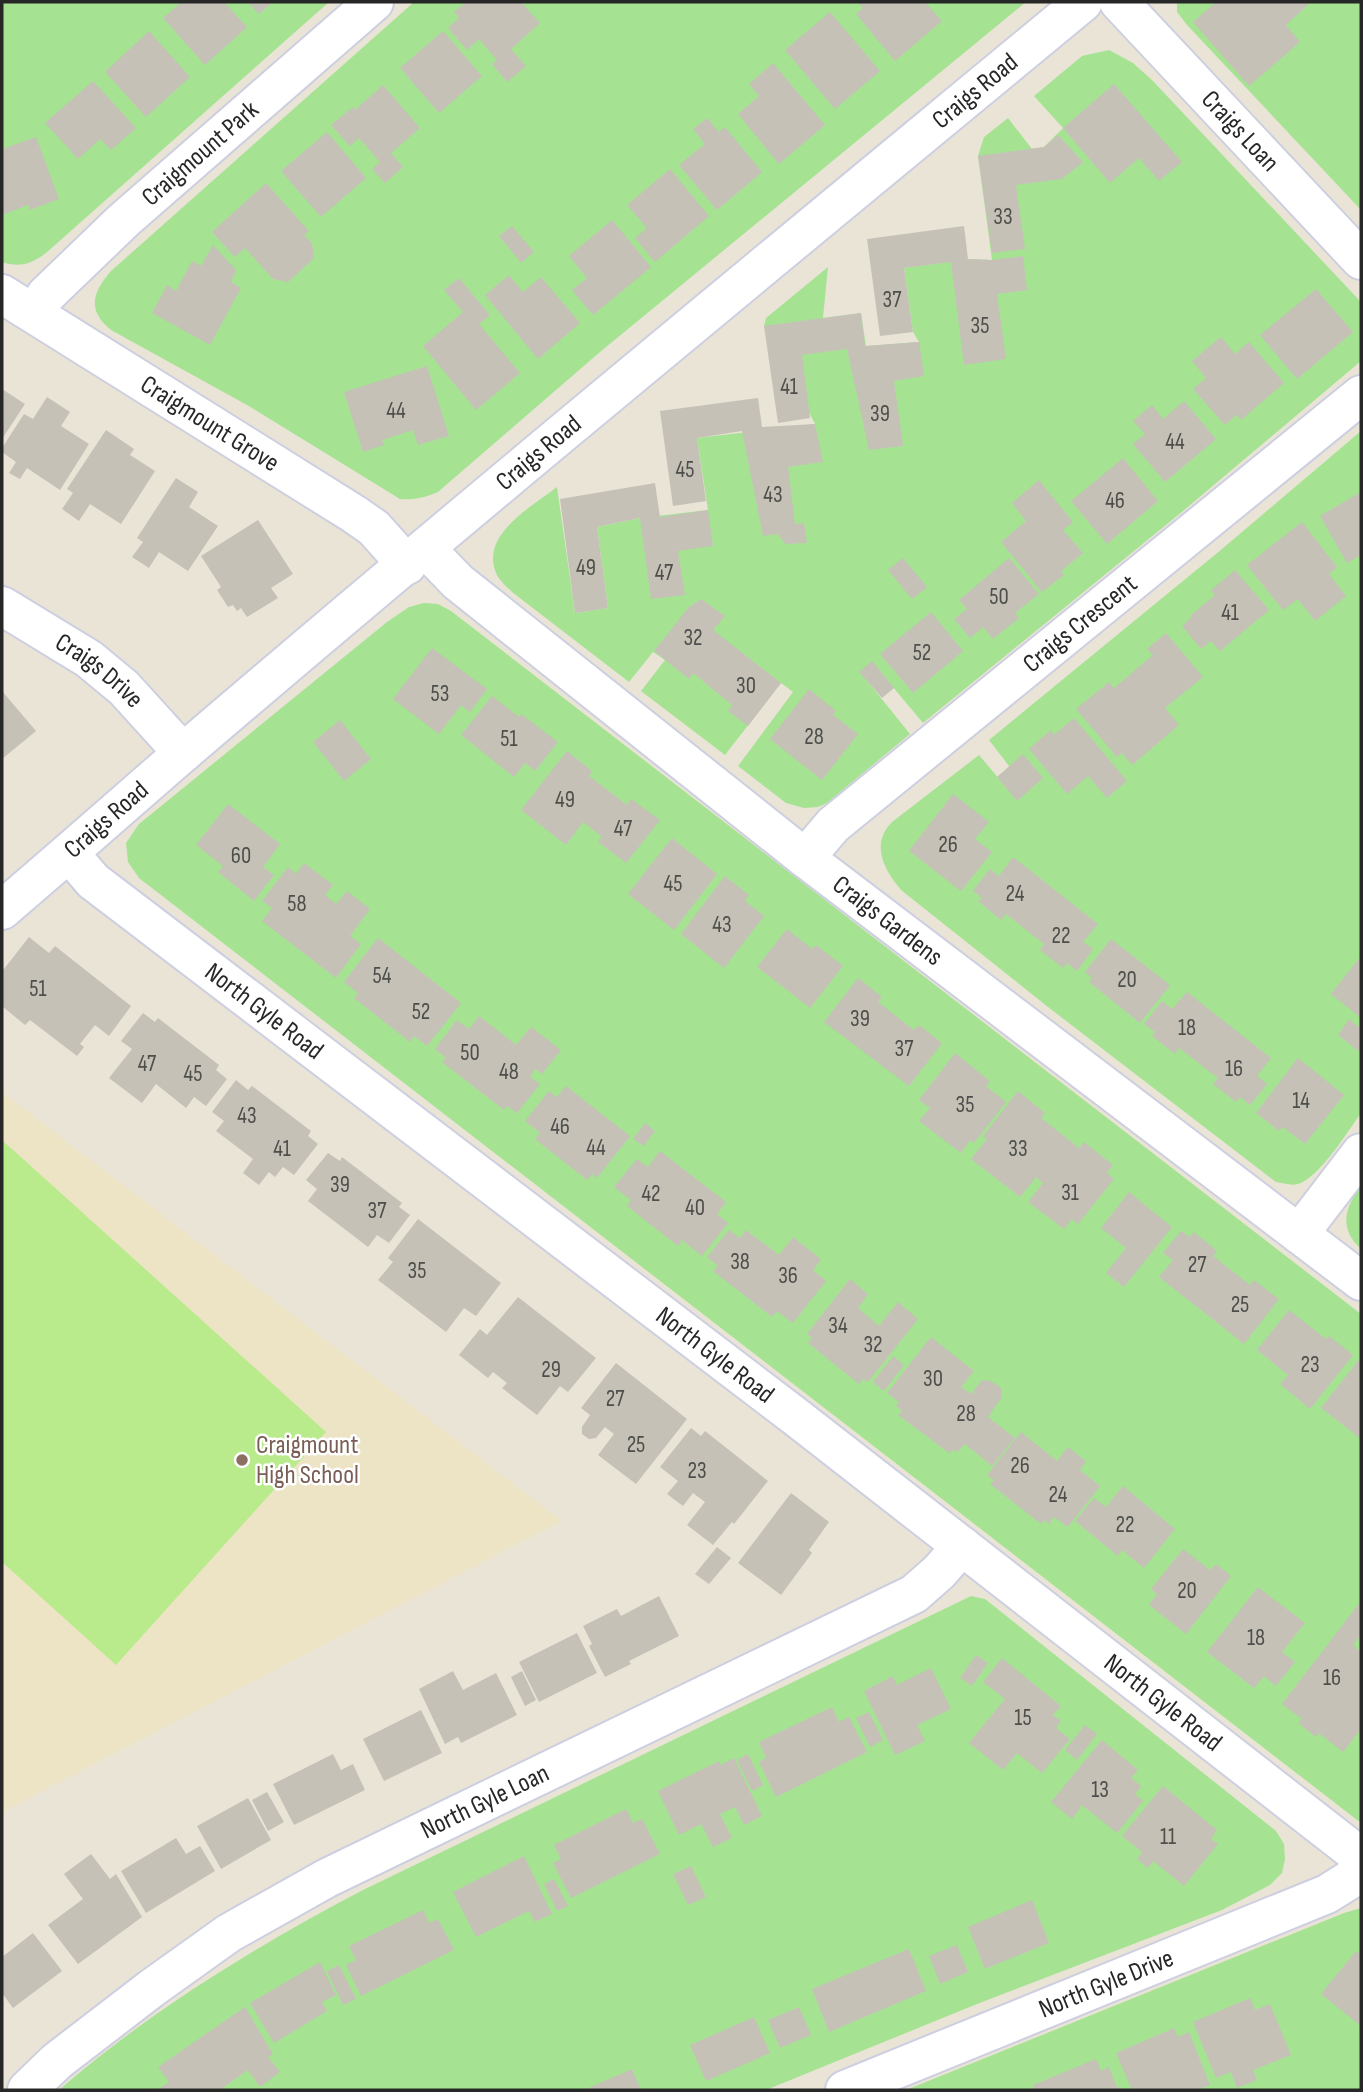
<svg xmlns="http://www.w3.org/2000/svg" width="1363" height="2092" font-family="'Sofia Sans Condensed',sans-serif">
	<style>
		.education { fill: #ede4c6 }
		.green { fill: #a5e392 }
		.pitch { fill: #b9eb8d }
		.building { fill: #c5c1b7 }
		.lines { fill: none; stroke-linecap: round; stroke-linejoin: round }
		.street-casing { stroke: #cdcfe1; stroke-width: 42 }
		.street { stroke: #fff; stroke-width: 38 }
		.education-dot { fill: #8d6e63; stroke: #fff; stroke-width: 2.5 }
		.labels { text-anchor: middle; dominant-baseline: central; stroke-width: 5; stroke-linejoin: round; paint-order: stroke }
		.number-label { font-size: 23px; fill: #4e4e4b }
		.street-label { font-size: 26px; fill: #272727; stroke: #fff }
		.education-label { font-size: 26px; fill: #785e54; stroke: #fff; text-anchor: start }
	</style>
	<rect width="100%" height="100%" fill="#eae4d7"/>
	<path class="education" d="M2,1092l560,429 -560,291z"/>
	<g class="green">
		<path d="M2,2h327l-283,251c-15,11 -26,15 -44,9z"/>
		<path d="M414,2h612l-426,350 -162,140c-14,6 -24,8 -38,7l-153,-94 -136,-75c-24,-20 -19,-37 0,-59z"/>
		<path d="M1177,2h184v208l-174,-185 -10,-13z"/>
		<path d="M1109,50l24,13 19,17 209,222v59l-178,150 -260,212 -51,-61 -12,10 50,62 -83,69 -9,4 -14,1 -18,-5 -48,-37 55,-74 -12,-9 -56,72 -84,-64 24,-31 -12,-8 -24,30 -117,-90c-5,-5 -12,-11 -15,-17 -19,-39 34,-68 60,-88l18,126 33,-5 -11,-81 43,-9 68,-8 -11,-72 118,-14 -51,-98 2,-8 62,-51 -5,51 38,-5 5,33 53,-4 -6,-10 -9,-64 64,-9 24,1 -14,-104 6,-19 24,-19 24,31 12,-2 19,-19 -29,-32 48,-40z"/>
		<path d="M1361,431v682c-13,18 -42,65 -63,71 -7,2 -15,-1 -22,-2l-228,-175 -147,-117c-17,-20 -31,-46 -9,-68l87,-67 38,45 -8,-34 -20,-26 233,-191z"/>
		<path d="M424,603l14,1 13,7 910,703v509l-1222,-945 -11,-16 -2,-19 13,-19 248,-202 22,-15z"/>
		<path d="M1361,1186v63c-23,-21 -16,-42 0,-63z"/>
		<path d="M971,1596l14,3 291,232 8,13 1,15 -3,14 -12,12 -48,25 -245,94 -211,86h-707c91,-79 197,-144 304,-200z"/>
		<path d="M1361,1908v182h-455l438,-177z"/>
	</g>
	<path class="pitch" d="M2,1140l324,292 -210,233 -114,-103z"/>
	<g class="building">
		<path d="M182,2h42l23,25 -42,38 -42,-47z"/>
		<path d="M248,2h25l-14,12z"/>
		<path d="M466,2h55l19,21 -29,26 15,17 -19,16 -15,-18 5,-4 -18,-21 -12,11 -19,-22 11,-10 -5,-6z"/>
		<path d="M857,2h68l17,19 -47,40 -39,-47 7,-6z"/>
		<path d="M1216,2h95l-25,23 14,17 -51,44 -56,-64z"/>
		<path d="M830,12l50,59 -45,38 -50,-59z"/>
		<path d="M149,31l41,46 -44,40 -41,-45z"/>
		<path d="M443,31l39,45 -43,37 -39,-45z"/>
		<path d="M773,63l52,62 -46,39 -41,-50 21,-18 -10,-12z"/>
		<path d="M93,81l43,47 -25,22 -11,-11 -22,20 -33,-36z"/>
		<path d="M1114,84l68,78 -23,19 -20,-23 -29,25 -47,-55z"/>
		<path d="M383,85l37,43 -29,25 12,14 -18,16 -13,-14 8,-7 -21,-24 -9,8 -19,-21 22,-18 2,3z"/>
		<path d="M707,118l12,14 6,-5 37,45 -45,38 -38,-45 26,-21 -12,-15z"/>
		<path d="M327,132l39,46 -45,39 -40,-46z"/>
		<path d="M1058,135l25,27 -21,17 -46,6 9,64 -33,4 -14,-97 66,-9z"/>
		<path d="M36,137l23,62 -29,11 -2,-5 -26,10v-66z"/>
		<path d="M670,169l39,47 -54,46 -20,-24 12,-10 -20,-23z"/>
		<path d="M266,183l43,48 -5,4 8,8 2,15 -26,24 -15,-3 -28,-31 -10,9 -23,-25z"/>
		<path d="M612,220l39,47 -58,48 -21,-25 15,-12 -18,-22z"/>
		<path d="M512,226l22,26 -13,11 -22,-27z"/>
		<path d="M964,226l4,33 24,1 31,-4 4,34 -30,4 9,65 -42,6 -13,-103 -47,6 9,64 -33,4 -13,-97z"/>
		<path d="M213,245l23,25 -5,12 10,6 -31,57 -58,-32 15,-28 9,6 16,-30 9,5z"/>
		<path d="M509,275l14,17 18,-15 39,46 -42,36 -53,-64z"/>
		<path d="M459,278l31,37 -11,9 41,49 -44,37 -53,-64 40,-34 -19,-22z"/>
		<path d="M1316,289l37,43 -56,47 -37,-44z"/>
		<path d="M861,313l4,33 54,-4 5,34 -30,5 9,65 -34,4 -22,-101 -45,6 8,63 -32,5 -14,-97z"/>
		<path d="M1221,337l14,17 14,-12 35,41 -43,37 -5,-5 -11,10 -32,-36 13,-11 -14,-17z"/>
		<path d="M427,366l22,70 -31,9 -5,-15 -31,10 2,5 -21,7 -19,-60z"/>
		<path d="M2,389l23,15 -23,35z"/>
		<path d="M47,397l23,15 -9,14 28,18 -29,46 -33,-22 -7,11 -11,-6 7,-11 -14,-10v-4l22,-34 9,5z"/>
		<path d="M758,398l4,29 53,-3 8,38 -35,5 7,57 9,-1 3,20 -21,1 -9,-10 -14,2 -21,-105 -45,7 9,63 -33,5 -13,-95z"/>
		<path d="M1184,401l32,38 -51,43 -32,-38 12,-10 -12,-13 19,-16 11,14z"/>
		<path d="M106,430l28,19 -4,6 25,16 -34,53 -31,-20 -11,17 -17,-12 11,-16 -6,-4z"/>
		<path d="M1123,458l35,43 -51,43 -36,-43z"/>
		<path d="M176,478l22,14 -9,15 29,19 -30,45 -29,-19 -10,16 -17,-11 11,-15 -6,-4z"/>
		<path d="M1039,480l34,42 -10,8 20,23 -22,18 3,4 -22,17 -41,-50 25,-21 -14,-18z"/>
		<path d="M655,483l5,34 48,-7 5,36 -35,5 7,44 -34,4 -11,-81 -43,9 11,81 -33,5 -15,-114z"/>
		<path d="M1361,492v63l-14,8 -27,-47z"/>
		<path d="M258,520l35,54 -22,14 7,10 -31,19 -6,-9 -4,3 -4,-6 -5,2 -11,-17 4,-3 -20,-31z"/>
		<path d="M1302,522l35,45 -8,7 17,22 -31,25 -17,-22 -15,11 -36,-45z"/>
		<path d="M903,558l24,29 -15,12 -24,-29z"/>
		<path d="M1009,558l30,36 -24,19 4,5 -26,21 -10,-12 -13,11 -16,-19 13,-10 -8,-9z"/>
		<path d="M1235,570l34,40 -49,41 -9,-10 -10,8 -19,-23 10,-9 -2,-1 25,-21 -4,-5z"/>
		<path d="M701,599l24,17 -12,14 68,53 -33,43 -20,-15 4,-6 -39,-32 -4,6 -35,-28 34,-43z"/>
		<path d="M931,612l32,39 -50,42 -33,-39z"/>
		<path d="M1166,633l37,44 -38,31 14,17 -47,40 -10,-12 -5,4 -41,-48 33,-27 5,6 39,-33 -6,-6z"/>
		<path d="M432,648l55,41 -17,23 -9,-7 -22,29 -46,-35z"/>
		<path d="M872,661l22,27 -12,10 -23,-26z"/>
		<path d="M809,689l27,22 -3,4 25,19 -36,46 -52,-41z"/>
		<path d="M2,691l34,40 -34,28z"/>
		<path d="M492,696l27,21 2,-3 37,28 -23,29 -10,-8 -11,14 -53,-42z"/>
		<path d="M1074,718l53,63 -20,17 -19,-22 -21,18 -38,-45 22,-19 3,5z"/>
		<path d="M340,720l31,39 -27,22 -31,-39z"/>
		<path d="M567,751l25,20 -3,5 38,29 4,-6 29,21 -34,43 -28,-21 4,-5 -19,-15 -17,23 -45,-35z"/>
		<path d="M1023,754l20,24 -26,23 -20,-24z"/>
		<path d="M953,794l36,28 -14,17 17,13 -31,39 -52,-40z"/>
		<path d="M228,804l52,40 -17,23 11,8 -20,26 -36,-29 5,-6 -27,-21z"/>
		<path d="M672,838l45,36 -43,56 -46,-36z"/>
		<path d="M1013,857l85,67 -15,18 10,7 -16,22 -10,-8 -4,5 -23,-18 4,-6 -38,-30 -5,6 -23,-19 4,-3 -9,-7 17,-22 9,7z"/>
		<path d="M304,863l29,22 -8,10 11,9 11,-13 23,18 -20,27 11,8 -25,34 -74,-57 10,-13 -10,-7 26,-34 8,7z"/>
		<path d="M725,876l24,19 -4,6 19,15 -40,52 -43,-34z"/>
		<path d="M787,929l25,20 4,-4 27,21 -33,42 -53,-41z"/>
		<path d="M29,937l20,16 6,-7 76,60 -22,30 -14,-11 -15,19 4,3 -7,9 -47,-36 -5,5 -23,-19v-39l2,2z"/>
		<path d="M378,938l83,65 -34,43 -13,-10 -4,6 -56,-44 4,-5 -14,-11z"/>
		<path d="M1111,939l59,46 -30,38 -51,-41 3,-4 -7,-6z"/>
		<path d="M1361,956v62l-30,-24z"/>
		<path d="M858,978l24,19 -4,5 36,28 5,-5 23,18 -33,43 -85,-64z"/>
		<path d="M1187,992l84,66 -14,18 10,8 -17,21 -10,-8 -4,5 -23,-18 5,-6 -39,-30 -4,6 -23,-18 3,-4 -11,-8 18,-23 10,8z"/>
		<path d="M143,1013l12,9 3,-4 61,47 -3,5 11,9 -21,27 -12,-9 -8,11 -30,-24 -14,19 -33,-25 23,-29 -11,-8z"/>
		<path d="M479,1016l37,29 15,-18 30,23 -19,24 -7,-5 -5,8 10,7 -23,29 -10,-7 -3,4 -62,-48 4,-4 -11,-9 22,-29 12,9z"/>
		<path d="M1349,1019l12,10v24l-23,-18z"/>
		<path d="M955,1053l35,28 -4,5 20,16 -32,41 -4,-3 -9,13 -42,-32 11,-13 -11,-8z"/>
		<path d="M1298,1058l46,37 -39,49 -22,-17 -4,4 -23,-18z"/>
		<path d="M236,1080l12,10 4,-4 59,45 -3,5 10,8 -24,31 -11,-8 -8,10 -6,-5 -10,13 -16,-12 10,-14 -37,-28 8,-10 -12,-9z"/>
		<path d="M566,1086l64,50 -33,42 -5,-4 -5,6 -52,-41 5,-6 -15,-12 24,-30 8,6z"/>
		<path d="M1018,1091l27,22 -4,5 38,30 5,-6 29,23 -6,8 7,6 -36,45 -6,-5 -8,10 -36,-27 15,-19 -7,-6 -16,20 -49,-38 16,-20 -4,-3z"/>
		<path d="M645,1123l10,8 -11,15 -11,-7z"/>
		<path d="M660,1151l66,51 -9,12 11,9 -26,33 -20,-16 -4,6 -51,-40 4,-6 -17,-13 23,-28 11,8z"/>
		<path d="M328,1153l12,8 2,-4 60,46 -3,4 11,8 -21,28 -12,-8 -9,12 -60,-46 9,-12 -11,-9z"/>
		<path d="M1129,1192l43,35 -48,60 -18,-14 20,-25 -25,-20z"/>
		<path d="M418,1219l83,64 -25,33 -12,-8 -18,24 -68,-52 15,-18 -5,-4z"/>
		<path d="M729,1230l11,8 6,-8 33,25 14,-18 28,22 -8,11 13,11 -33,42 -16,-12 -5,6 -59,-46 5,-5 -11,-9z"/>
		<path d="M1181,1231l9,6 4,-5 23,19 -4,5 37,29 4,-5 25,19 -35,45 -85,-67 14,-17 -10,-7z"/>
		<path d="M850,1279l18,15 -10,14 21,18 19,-24 20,17 -50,63 -5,-3 -4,5 -51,-41 4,-5 -5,-4z"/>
		<path d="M518,1297l78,61 -28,34 -8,-6 -23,29 -35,-27 5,-5 -14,-11 -5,6 -29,-23 21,-26 7,6z"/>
		<path d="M1289,1310l37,29 3,-3 24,19 -43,54 -30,-25 8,-9 -31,-25z"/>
		<path d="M931,1337l43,34 -13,16 10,7 11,-14 9,1 10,7 1,9 -14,20 27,21 -23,28 -27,-22 -8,8 -4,-2 -4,3 -51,-38 4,-4 -6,-5 3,-4 -12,-9z"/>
		<path d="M893,1356l11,9 -20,26 -11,-9z"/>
		<path d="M1361,1357v82l-40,-31z"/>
		<path d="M616,1363l71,56 -51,65 -38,-29 16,-21 -9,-7 -9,11 -7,1 -7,-5v-7l8,-12 -9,-7z"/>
		<path d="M691,1428l10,8 4,-5 63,50 -34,43 -2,-2 -19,23 -26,-20 18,-23 -12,-9 -10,13 -16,-12 11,-13 -18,-14z"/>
		<path d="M1021,1432l36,29 11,-14 18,14 -6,9 20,16 -32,41 -14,-10 -5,7 -5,-4 -3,4 -51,-40 4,-4 -7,-5z"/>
		<path d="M1123,1486l52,43 -31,39 -22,-18 -4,6 -43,-35 19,-23 12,9z"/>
		<path d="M791,1493l38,29 -20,28 3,3 -31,42 -43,-32z"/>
		<path d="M717,1547l14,11 -22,26 -14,-10z"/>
		<path d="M1183,1549l27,21 6,-6 15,12 -45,58 -37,-29 8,-11 -6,-5z"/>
		<path d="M1258,1587l47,36 -23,29 13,10 -19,24 -12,-10 -10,12 -47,-36z"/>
		<path d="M659,1596l20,40 -50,25 2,3 -26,13 -16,-31 3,-2 -9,-18 34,-17 4,7z"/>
		<path d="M1361,1601v34l-8,10 8,7v77l-18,23 -24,-19 -3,4 -18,-14 4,-4 -20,-15z"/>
		<path d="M577,1633l20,40 -58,29 -20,-40z"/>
		<path d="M976,1655l12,8 -16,23 -12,-8z"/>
		<path d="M1002,1658l59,48 -8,9 8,6 -5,7 14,11 -28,34 -25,-20 -14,17 -34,-27 36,-44 -22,-17z"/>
		<path d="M931,1668l20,41 -34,16 8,16 -30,14 -31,-64 29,-15 4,9z"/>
		<path d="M453,1671l10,19 33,-17 21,42 -56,28 -3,-6 -13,7 -26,-55z"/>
		<path d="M522,1671l14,29 -11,6 -14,-29z"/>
		<path d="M832,1707l7,15 10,-5 18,35 -91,45 -17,-35 7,-4 -7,-16z"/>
		<path d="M421,1710l21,43 -58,28 -21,-42z"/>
		<path d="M869,1712l14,28 -13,7 -14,-29z"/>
		<path d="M1085,1725l12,9 -20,26 -12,-10z"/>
		<path d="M1102,1740l36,30 -7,8 10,8 -6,8 8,7 -26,32 -35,-28 -10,14 -21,-17z"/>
		<path d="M333,1754l8,16 12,-6 12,26 -71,35 -21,-41z"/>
		<path d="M748,1754l15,31 -11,6 -15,-31z"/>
		<path d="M734,1758l28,58 -18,9 -9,-18 -15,7 12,24 -19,9 -12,-23 -22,11 -21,-44 61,-30 2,4z"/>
		<path d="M1163,1786l54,44 -6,9 7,5 -34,42 -31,-25 -5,7 -11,-9 5,-7 -20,-16z"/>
		<path d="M267,1792l17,30 -16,9 -16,-31z"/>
		<path d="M248,1798l23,42 -50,29 -24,-43z"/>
		<path d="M626,1809l7,14 9,-4 18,35 -89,44 -18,-35 8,-4 -7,-14z"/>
		<path d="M176,1838l10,16 14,-8 15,25 -69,42 -25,-42z"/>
		<path d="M91,1854l19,25 6,-5 26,43 -64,47 -30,-39 35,-26 -19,-25z"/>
		<path d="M524,1856l28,58 -17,8 -6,-11 -53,26 -23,-45z"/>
		<path d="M691,1866l15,31 -18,8 -15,-31z"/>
		<path d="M554,1879l14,27 -11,5 -13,-27z"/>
		<path d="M1032,1900l17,43 -64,26 -17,-42z"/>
		<path d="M423,1910l6,13 9,-4 16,31 -93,46 -15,-31 10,-5 -7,-14z"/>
		<path d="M33,1933l29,38 -49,37 -11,-15v-36z"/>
		<path d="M957,1945l11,27 -28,12 -11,-28z"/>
		<path d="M909,1949l17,42 -97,41 -17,-43z"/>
		<path d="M1356,1951l5,4v71l-40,-32z"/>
		<path d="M320,1962l16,33 -14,7 5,9 -53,32 -24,-40z"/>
		<path d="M339,1965l17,34 -13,6 -16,-34z"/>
		<path d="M1250,1998l5,12 15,-6 21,51 -38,15 4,10 -20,8 -6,-16 -15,6 -23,-56z"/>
		<path d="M245,2007l28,47 -5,3 12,15 -20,15 -12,-17 -28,20h-63l12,-8 -11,-15z"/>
		<path d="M799,2007l12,28 -31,13 -12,-28z"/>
		<path d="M754,2017l16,36 -64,28 -16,-36z"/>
		<path d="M1174,2028l4,9 11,-5 21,53 -13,5h-65l-16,-37z"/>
		<path d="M1096,2059l5,12 8,-4 8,21 3,-2 1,4h-86l-2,-5z"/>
		<path d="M632,2069l9,21h-57z"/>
	</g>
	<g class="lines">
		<g class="street-casing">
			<g id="street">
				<path id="s1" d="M1119,2l242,258"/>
				<path id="s2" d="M2,294l352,220 20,14 33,37"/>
				<path id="s3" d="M34,313l12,-18 78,-75 250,-218"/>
				<path id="s4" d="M426,549l32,33 347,276 556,423"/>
				<path id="s5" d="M2,606l87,53 35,29 59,65"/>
				<path id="s6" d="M69,853l24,28 703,536 565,440"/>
				<path id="s7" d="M805,858l28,-33 528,-430"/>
				<path id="s8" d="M2,910c61,-52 121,-105 182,-158 297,-254 598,-501 899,-750"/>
				<path d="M1299,1234l62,-81"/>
				<path id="s9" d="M27,2090l30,-29 95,-73 77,-55 98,-55 587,-284 25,-22 23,-26"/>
				<path id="s10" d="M845,2090l482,-196 24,-15 10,-12"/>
			</g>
		</g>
		<use href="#street" class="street"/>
	</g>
	<circle class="education-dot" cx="242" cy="1460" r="7"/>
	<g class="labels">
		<g class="number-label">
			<text x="1003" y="217">33</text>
			<text x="892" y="300">37</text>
			<text x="980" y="326">35</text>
			<text x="789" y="387">41</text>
			<text x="396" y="411">44</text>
			<text x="880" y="414">39</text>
			<text x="1175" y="442">44</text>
			<text x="685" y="470">45</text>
			<text x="773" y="495">43</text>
			<text x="1115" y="501">46</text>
			<text x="586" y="568">49</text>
			<text x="664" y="573">47</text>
			<text x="999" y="597">50</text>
			<text x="1230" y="613">41</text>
			<text x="693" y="638">32</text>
			<text x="922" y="653">52</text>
			<text x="746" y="686">30</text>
			<text x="440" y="694">53</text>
			<text x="814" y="737">28</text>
			<text x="509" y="739">51</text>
			<text x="565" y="800">49</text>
			<text x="623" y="829">47</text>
			<text x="948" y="845">26</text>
			<text x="241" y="856">60</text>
			<text x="673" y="884">45</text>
			<text x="1015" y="894">24</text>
			<text x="297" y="904">58</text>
			<text x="722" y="925">43</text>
			<text x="1061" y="936">22</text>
			<text x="382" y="976">54</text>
			<text x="1127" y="980">20</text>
			<text x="38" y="989">51</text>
			<text x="421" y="1012">52</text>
			<text x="860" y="1019">39</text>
			<text x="1187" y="1028">18</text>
			<text x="904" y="1049">37</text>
			<text x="470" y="1053">50</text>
			<text x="147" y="1064">47</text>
			<text x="1234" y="1069">16</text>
			<text x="509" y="1072">48</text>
			<text x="193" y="1074">45</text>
			<text x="1301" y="1101">14</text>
			<text x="965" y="1105">35</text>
			<text x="247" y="1116">43</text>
			<text x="560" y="1127">46</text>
			<text x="596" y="1148">44</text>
			<text x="282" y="1149">41</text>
			<text x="1018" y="1149">33</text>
			<text x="340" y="1185">39</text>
			<text x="1070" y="1193">31</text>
			<text x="651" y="1194">42</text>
			<text x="695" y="1208">40</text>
			<text x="377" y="1211">37</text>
			<text x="740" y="1262">38</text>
			<text x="1197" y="1265">27</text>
			<text x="417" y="1271">35</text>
			<text x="788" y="1276">36</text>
			<text x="1240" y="1305">25</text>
			<text x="838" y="1326">34</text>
			<text x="873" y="1345">32</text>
			<text x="1310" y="1365">23</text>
			<text x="551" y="1370">29</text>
			<text x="933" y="1379">30</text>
			<text x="615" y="1399">27</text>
			<text x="966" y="1414">28</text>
			<text x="636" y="1445">25</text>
			<text x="1020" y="1466">26</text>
			<text x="697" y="1471">23</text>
			<text x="1058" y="1495">24</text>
			<text x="1125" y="1525">22</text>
			<text x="1187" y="1591">20</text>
			<text x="1256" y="1638">18</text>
			<text x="1332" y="1678">16</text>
			<text x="1023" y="1718">15</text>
			<text x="1100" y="1790">13</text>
			<text x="1168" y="1837">11</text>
		</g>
		<g class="street-label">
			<text stroke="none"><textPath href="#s8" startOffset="1272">Craigs Road</textPath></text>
			<text stroke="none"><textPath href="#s1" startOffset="177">Craigs Loan</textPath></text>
			<text stroke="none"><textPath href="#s3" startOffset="231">Craigmount Park</textPath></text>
			<text stroke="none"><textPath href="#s2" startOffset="245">Craigmount Grove</textPath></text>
			<text stroke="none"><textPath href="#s8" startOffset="705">Craigs Road</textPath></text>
			<text stroke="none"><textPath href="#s7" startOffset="362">Craigs Crescent</textPath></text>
			<text stroke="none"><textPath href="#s5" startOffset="117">Craigs Drive</textPath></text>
			<text stroke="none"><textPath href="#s8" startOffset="138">Craigs Road</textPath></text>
			<text stroke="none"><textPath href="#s4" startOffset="593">Craigs Gardens</textPath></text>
			<text stroke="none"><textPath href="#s6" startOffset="252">North Gyle Road</textPath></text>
			<text stroke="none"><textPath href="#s6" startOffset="819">North Gyle Road</textPath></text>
			<text stroke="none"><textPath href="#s6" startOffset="1386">North Gyle Road</textPath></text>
			<text stroke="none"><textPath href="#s9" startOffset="544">North Gyle Loan</textPath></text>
			<text stroke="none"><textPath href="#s10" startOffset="282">North Gyle Drive</textPath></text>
		</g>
		<g class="education-label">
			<text x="256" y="1445">Craigmount<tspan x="256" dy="30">High School</tspan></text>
		</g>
	</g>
	<rect width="1363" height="2092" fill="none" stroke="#272727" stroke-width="7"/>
</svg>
